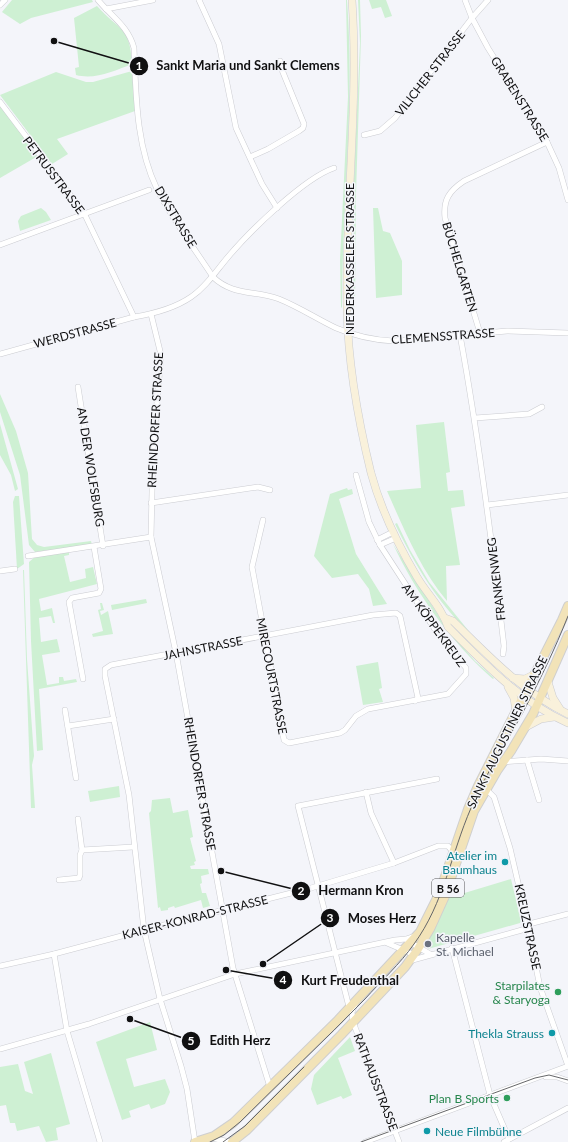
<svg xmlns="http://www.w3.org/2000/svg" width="568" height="1142" font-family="Lato,sans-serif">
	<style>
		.green { fill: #cef0d3 }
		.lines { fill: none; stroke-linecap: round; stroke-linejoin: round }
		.minor-casing { stroke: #cbccd1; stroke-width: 6 }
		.secondary-casing { stroke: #cbccd1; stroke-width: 8 }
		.primary-casing { stroke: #cfcfcf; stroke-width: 10 }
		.minor { stroke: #fff; stroke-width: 5 }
		.secondary { stroke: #f9f1db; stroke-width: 7 }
		.primary { stroke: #f2e3b8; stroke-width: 8 }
		.tram { stroke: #666769; stroke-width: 1 }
		.culture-dot { fill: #0f9aa8; stroke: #f4f5fa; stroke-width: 1.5 }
		.worship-dot { fill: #6b7280; stroke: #f4f5fa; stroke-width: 1.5 }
		.leisure-dot { fill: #2e9e5b; stroke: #f4f5fa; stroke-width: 1.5 }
		.labels { text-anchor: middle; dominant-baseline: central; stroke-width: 3; stroke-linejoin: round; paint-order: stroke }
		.shield { fill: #f4f5fa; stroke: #545557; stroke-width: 1 }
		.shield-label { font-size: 11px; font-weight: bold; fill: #101011 }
		.street-label { font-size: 12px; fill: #101011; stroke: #f4f5fa }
		.culture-label { font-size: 12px; fill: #0d838f; stroke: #f4f5fa; text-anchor: end }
		.worship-label { font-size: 12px; fill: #5b616d; stroke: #f4f5fa; text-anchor: start }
		.leisure-label { font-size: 12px; fill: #27864d; stroke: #f4f5fa; text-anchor: end }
		.leader { fill: none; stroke: #101011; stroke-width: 1.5 }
		.callout-dot { fill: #101011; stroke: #f4f5fa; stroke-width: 1.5 }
		.mark-label { font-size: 12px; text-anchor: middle; font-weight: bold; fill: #fff }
		.callout-label { font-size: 13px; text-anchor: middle; font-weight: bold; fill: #101011; stroke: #f4f5fa; stroke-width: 3; stroke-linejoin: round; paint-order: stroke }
	</style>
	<rect width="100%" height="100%" fill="#f4f5fa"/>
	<g class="green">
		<path d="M12,0h80l1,2 -62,16 -11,6 -18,-12z"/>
		<path d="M346,0h1c8,103 -5,205 -5,308l-1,-1 -1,-47 8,-163z"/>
		<path d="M358,0h2l1,36 -5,158 -1,113h-2l1,-128 6,-136z"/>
		<path d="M369,0h17l6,16 -7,2 -4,-11 -9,2z"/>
		<path d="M97,6c22,25 33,19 35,58 -18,7 -37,16 -56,11l-1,-7 4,-1 -5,-49z"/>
		<path d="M132,71l3,40 -78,28 11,15 -16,10 -52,-69 56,-23 30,10h7z"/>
		<path d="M0,106l38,50 -38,22z"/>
		<path d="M41,208l5,4 5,8 -31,11 -2,-10 3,-5z"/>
		<path d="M373,208h5l5,23 7,2 12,28v34l-26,3z"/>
		<path d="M0,394l16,37 12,42 4,66 5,6 7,2 47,-6 1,4 -57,7 -6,-7 -9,-70 -20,-63z"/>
		<path d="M444,422l6,50 -4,1 2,18 15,-1 2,16 -14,2 9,57 -14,1 1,35c-27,-32 -43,-72 -60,-110l34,-3 -5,-63z"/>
		<path d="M0,424l18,65 -3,2 -4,-16 -11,-20z"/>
		<path d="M347,488l1,2 4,-1 1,5 -14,5 17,55 31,50 -14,2 -4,-17 -11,-15 -26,4 -18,-22 16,-62z"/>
		<path d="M15,496h4l5,68 -7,5 -4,-67z"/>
		<path d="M397,523l13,27 19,32 43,53c-34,-31 -57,-70 -77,-111z"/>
		<path d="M393,544l54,85 28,32 19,17 -1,1c-42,-37 -76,-84 -100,-135z"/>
		<path d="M69,552v3l-5,1 6,26 16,-4 -1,-9 8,-2 4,17 -58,15 2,12 11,-3 3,15h-2l-2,-7 -12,2 2,24 16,-3 3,13 -18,3 5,30 12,-2v-6h4l1,4 12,-2 1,3 -38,7 4,61 -6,1 -6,-110 -2,-79 6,-5z"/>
		<path d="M23,570h1l3,89 7,97 -2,9 3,43h-4z"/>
		<path d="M146,599l1,4 -35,7 -1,-5z"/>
		<path d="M100,603h2l2,7 -4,1 1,4 7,-4 5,23 -20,3 -1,-3 11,-3 -5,-21 3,-1z"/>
		<path d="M378,662l4,26 -3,1 4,13 -20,3 -7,-39z"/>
		<path d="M119,786l1,11 -30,5 -2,-11z"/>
		<path d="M170,798l3,15 15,-3 5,27 -3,1 6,23 -2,1 1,3 -5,1 1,3h17l1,5 -8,2 1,7 -2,1 2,9h4l4,13 -7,2 -2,-8 -26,8 -1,-2 -6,2v2l-7,1 -1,-4 -2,1 -9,-95 2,-2 1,-11z"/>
		<path d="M511,879l10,42 -1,2 -92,26 -2,-3 22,-48z"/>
		<path d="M150,1022l7,28 -31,9 8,28 31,-8 5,13 -5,12 -14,5 -2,-5 -20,7 2,6 -9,3 -26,-78z"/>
		<path d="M350,1037l5,14 -17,7 14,37 -9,4 -2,-3 -24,9 -6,-16 3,-14z"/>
		<path d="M51,1053l19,71 -14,4 2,12 -12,2 -7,-16 -22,5 -2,-8h-5l-4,-18 -6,1v-39l18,-3 7,27 8,3 -9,-32z"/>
	</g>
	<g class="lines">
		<g class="minor-casing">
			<g id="minor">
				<path d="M98,0c14,17 30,26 36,48 2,47 2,98 23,141 16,31 37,59 56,88 20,19 41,13 66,22 20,8 38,20 57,29 19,8 37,12 57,13l114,-10 61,2"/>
				<path d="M199,0l20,44 17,84 26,56 15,24"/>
				<path d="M465,0l7,18 16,30 59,94 12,26 9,32"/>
				<path d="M0,5l5,-5"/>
				<path d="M106,9l47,-9"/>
				<path d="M0,102l84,111 50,104"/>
				<path d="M364,135l16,-4 15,-13 77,-100 16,-18"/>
				<path d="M250,157l18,-8 31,-18 4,-3 1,-4 -22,-54 -2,-9"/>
				<path d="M0,245l149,-55"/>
				<path d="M151,314l10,41 -8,93 -2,89 25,116 57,315 37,119"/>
				<path d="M480,333l-35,-115c-2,-18 4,-27 19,-37l83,-39"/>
				<path d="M460,335c19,103 32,207 44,311l-1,8"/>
				<path d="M0,354l134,-37c18,-3 41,-9 57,-20 15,-10 25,-26 37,-40 21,-25 76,-79 106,-89"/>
				<path d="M78,387l25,159"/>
				<path d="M475,418l54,-4 13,-7"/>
				<path d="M151,503l107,-16 12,3"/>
				<path d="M487,505l81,-10"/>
				<path d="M263,520l-11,47 32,173 5,3 51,-10 5,-3 11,-14 12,-7 80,-15 18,-20v-6l-32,-40 -54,-83 -11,-23 -13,-47"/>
				<path d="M377,540l16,-8"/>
				<path d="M380,545l16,-7"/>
				<path d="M28,556l123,-19"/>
				<path d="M0,571l15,-2"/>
				<path d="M83,679l-14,-77 3,-4 27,-5 2,-4 -7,-42"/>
				<path d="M65,710l11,68"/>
				<path d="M68,726l46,-7"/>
				<path d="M527,760l12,40"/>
				<path d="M503,762l38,-3 27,2"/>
				<path d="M486,789l8,8 16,51 16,69 14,70 28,79"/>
				<path d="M366,792l5,21 23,50"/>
				<path d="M82,850l51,-3"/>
				<path d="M59,880l20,-2 1,-3v-20l2,-5 -4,-31"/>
				<path d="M408,941l22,13"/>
				<path d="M387,943l28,12"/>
				<path d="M452,948l38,147 19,44"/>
				<path d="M54,954l13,77 33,111"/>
				<path d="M409,961l113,-31 11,-7 35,-9"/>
				<path d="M0,966l54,-12 90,-24 167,-42 83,-25 44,-17h10l5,6"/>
				<path d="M355,1004l-3,8 1,10 46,120"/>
				<path d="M349,1007l-51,-201 139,-27"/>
				<path d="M0,1049l89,-25 146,-50 160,-34 11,-1 9,-3"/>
				<path d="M546,1077h11l11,4"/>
				<path d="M211,1138l19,4"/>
				<path d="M195,1142l-8,-53 -6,-23 -21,-67 -16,-69 -15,-135 -24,-119v-7l6,-4 262,-50 23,-2 4,3 18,82 -3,3"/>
				<path d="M365,1142l203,-76"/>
				<path d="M504,1142l64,-34"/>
			</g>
		</g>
		<g class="secondary-casing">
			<g id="secondary">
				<path d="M352,0c7,103 -7,206 -5,309 1,55 11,111 24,164 10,37 27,72 46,104 10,17 25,31 31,50 36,36 72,75 120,96"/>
				<path d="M445,618l8,3c37,36 68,70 115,93"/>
				<path d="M513,678l12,1 10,-5"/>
				<path d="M548,682l5,16 7,11"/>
				<path d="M508,687l6,11 2,14"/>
				<path d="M526,727l15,-8 13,-2"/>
			</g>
		</g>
		<g class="primary-casing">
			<g id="primary">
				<path d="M195,1142l19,-6 19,-13 105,-103 82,-88 19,-38 29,-85 10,-23 84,-166 6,-14"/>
				<path d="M232,1142l15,-12 94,-95 64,-68 13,-18 12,-20 15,-33 29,-85 23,-40 14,-20 22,-37 35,-79"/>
			</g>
		</g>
		<use href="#minor" class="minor"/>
		<use href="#secondary" class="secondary"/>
		<use href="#primary" class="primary"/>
		<g class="tram">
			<path d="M210,1142l14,-7 16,-13c41,-41 84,-81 125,-123 16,-18 35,-35 49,-55 30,-41 37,-90 57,-136 14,-33 34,-63 51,-94 17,-32 33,-65 46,-98"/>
			<path d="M223,1142l22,-16 59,-59"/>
			<path d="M361,1142l174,-64 14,-3 19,5"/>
		</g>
	</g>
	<g class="culture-dot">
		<circle cx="505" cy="862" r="4"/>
		<circle cx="552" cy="1033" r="4"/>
		<circle cx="427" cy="1131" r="4"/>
	</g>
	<circle class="worship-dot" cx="428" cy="944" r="4"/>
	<g class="leisure-dot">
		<circle cx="558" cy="992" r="4"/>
		<circle cx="507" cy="1098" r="4"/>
	</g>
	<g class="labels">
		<rect class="shield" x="432" y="879" width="32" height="18" rx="3"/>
		<g class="shield-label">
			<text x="448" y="888">B 56</text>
		</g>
		<g class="street-label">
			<text transform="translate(430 73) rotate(-52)">VILICHER STRASSE</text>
			<text transform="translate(520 99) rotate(58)">GRABENSTRASSE</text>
			<text transform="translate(54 175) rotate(53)">PETRUSSTRASSE</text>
			<text transform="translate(176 217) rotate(59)">DIXSTRASSE</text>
			<text transform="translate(349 259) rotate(-90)">NIEDERKASSELER STRASSE</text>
			<text transform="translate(460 267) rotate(73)">BÜCHELGARTEN</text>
			<text transform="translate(75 333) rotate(-15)">WERDSTRASSE</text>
			<text transform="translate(443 336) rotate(-4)">CLEMENSSTRASSE</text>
			<text transform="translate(155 420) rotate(-87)">RHEINDORFER STRASSE</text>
			<text transform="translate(91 467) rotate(81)">AN DER WOLFSBURG</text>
			<text transform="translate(496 579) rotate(-97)">FRANKENWEG</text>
			<text transform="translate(434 625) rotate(54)">AM KÖPPEKREUZ</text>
			<text transform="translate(203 648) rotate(-11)">JAHNSTRASSE</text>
			<text transform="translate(272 676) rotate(79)">MIRECOURTSTRASSE</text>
			<text transform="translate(507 732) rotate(-64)">SANKT AUGUSTINER STRASSE</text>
			<text transform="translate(200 784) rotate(80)">RHEINDORFER STRASSE</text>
			<text transform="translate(195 917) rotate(-14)">KAISER-KONRAD-STRASSE</text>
			<text transform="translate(528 927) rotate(78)">KREUZSTRASSE</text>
			<text transform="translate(376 1082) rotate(69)">RATHAUSSTRASSE</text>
		</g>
		<g class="culture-label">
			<text x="497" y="855">Atelier im<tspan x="497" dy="14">Baumhaus</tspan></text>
			<text x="544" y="1033">Thekla Strauss</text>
			<text x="435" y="1131" text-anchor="start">Neue Filmbühne</text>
		</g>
		<g class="worship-label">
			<text x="436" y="937">Kapelle<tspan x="436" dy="14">St. Michael</tspan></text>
		</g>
		<g class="leisure-label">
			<text x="550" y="985">Starpilates<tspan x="550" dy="14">&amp; Staryoga</tspan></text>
			<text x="499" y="1098">Plan B Sports</text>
		</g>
	</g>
	<path class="leader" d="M54 41L139 66M221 871L301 891M263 964L330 918M226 970L283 980M130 1019L191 1041"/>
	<g class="callout-dot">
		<circle cx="54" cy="41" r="4"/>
		<circle cx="221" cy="871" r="4"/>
		<circle cx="263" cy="964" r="4"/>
		<circle cx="226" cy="970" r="4"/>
		<circle cx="130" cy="1019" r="4"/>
		<circle cx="139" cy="66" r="10"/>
		<circle cx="301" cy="891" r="10"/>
		<circle cx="330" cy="918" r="10"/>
		<circle cx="283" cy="980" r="10"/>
		<circle cx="191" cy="1041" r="10"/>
	</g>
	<g class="mark-label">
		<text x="139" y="70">1</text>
		<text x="301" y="895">2</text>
		<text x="330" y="922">3</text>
		<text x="283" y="984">4</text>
		<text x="191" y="1045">5</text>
	</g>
	<g class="callout-label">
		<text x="248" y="70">Sankt Maria und Sankt Clemens</text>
		<text x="361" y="895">Hermann Kron</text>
		<text x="382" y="923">Moses Herz</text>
		<text x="350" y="985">Kurt Freudenthal</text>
		<text x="240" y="1045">Edith Herz</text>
	</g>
</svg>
